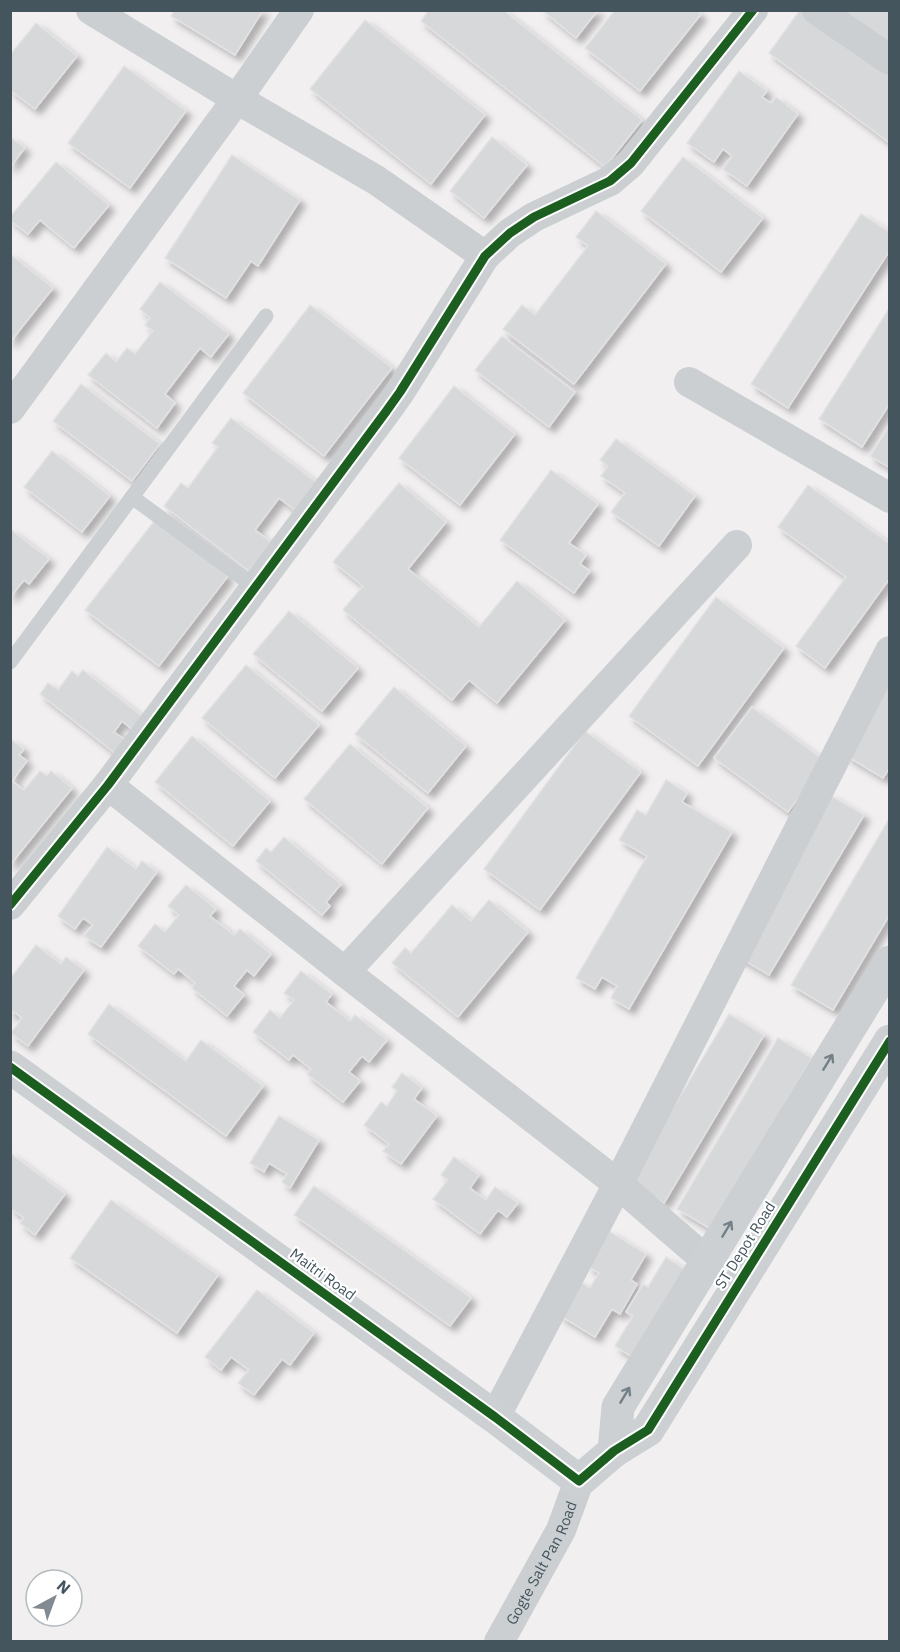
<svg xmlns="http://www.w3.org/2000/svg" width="900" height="1652" font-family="'IBM Plex Sans',sans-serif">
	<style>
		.building { fill: #d7d8da; stroke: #e2e1e3; stroke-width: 1.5; filter: url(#shadow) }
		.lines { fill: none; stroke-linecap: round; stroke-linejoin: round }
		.lane { stroke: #cbcfd1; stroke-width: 15 }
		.street { stroke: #cbcfd1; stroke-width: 30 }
		.secondary { stroke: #ccd0d3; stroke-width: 33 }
		.cycleway-casing { stroke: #fff; stroke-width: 13 }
		.cycleway { stroke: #1b5e20; stroke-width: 9 }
		.oneway { stroke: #748087 }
		.labels { text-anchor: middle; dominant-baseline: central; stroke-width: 4.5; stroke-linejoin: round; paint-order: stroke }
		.street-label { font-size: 15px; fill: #44555e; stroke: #fff }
	</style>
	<defs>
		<filter id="shadow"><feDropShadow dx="5.5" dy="5.5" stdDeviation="3" flood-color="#0004"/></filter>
	</defs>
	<rect width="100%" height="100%" fill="#f1eff0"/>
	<g class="building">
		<path d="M175,10h88l-28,45 -64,-39z"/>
		<path d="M429,10h74l139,110 -37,47 -184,-146z"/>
		<path d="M542,10h56l-22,28z"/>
		<path d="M615,10h81l5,4 -61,77 -55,-43z"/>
		<path d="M800,10h7l83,62v71l-121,-90z"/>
		<path d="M831,10h59v43z"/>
		<path d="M365,20l120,95 -54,69 -121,-95z"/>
		<path d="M36,23l41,33 -42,53 -25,-19v-35z"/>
		<path d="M124,66l62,45 -56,77 -62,-45z"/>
		<path d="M739,71l28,20 -5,6 9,6 5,-6 22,17 -51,72 -24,-17 9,-13 -9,-7 -9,13 -27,-19z"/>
		<path d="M10,137l15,11 -15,19z"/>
		<path d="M492,137l35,28 -43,53 -34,-27z"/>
		<path d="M232,155l68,45 -42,66 -7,-5 -25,37 -61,-40z"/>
		<path d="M683,157l80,61 -42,54 -80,-61z"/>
		<path d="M56,162l53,43 -35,43 -34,-28 -12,14 -18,-14v-3z"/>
		<path d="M596,211l70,53 -92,120 -71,-55 19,-24 13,10 53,-69 -12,-9z"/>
		<path d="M861,214l29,18v18l-102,158 -37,-24z"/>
		<path d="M10,254l43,34 -43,54z"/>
		<path d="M160,282l69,52 -18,23 -11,-9 -35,46 10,9 -18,25 -69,-53 18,-22 10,9 11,-14 8,6 18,-23 -8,-6 5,-7 -10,-9z"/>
		<path d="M310,305l82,63 -68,88 -81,-63z"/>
		<path d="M890,307v96l-28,44 -43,-28z"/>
		<path d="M502,336l73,56 -26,35 -74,-57z"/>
		<path d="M81,384l79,60 -28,37 -79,-60z"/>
		<path d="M454,386l61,48 -55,71 -61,-47z"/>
		<path d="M231,418l85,64 -21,28 -16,-12 -24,32 16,12 -22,29 -85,-65 17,-23 7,5 30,-41 -6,-4z"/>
		<path d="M890,425v43l-20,-12z"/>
		<path d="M616,439l79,57 -36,50 -48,-34 14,-19 -24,-17 7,-10 -8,-6z"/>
		<path d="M52,451l58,45 -28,36 -58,-45z"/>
		<path d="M551,470l47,34 -29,39 17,12 -6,9 10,7 -16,22 -74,-53z"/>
		<path d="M399,483l47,39 -38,47 71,58 38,-46 48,39 -68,83 -28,-23 -17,20 -109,-90 20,-24 -30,-24z"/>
		<path d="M808,485l82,59v34l-65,90 -29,-22 50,-69 -68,-50z"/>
		<path d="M155,520l73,56 -69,90 -74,-56z"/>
		<path d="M10,529l39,30 -20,25 -5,-4 -14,17z"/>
		<path d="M716,597l68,51 -86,118 -69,-50z"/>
		<path d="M289,611l69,57 -36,43 -69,-57z"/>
		<path d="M246,665l73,60 -44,53 -73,-60z"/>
		<path d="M83,670l60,47 -10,13 -11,-9 -8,11 11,8 -10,13 -75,-59 8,-11 10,7 14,-19 6,5z"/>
		<path d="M890,681v86l-7,11 -38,-23z"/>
		<path d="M394,687l72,59 -38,47 -73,-59z"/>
		<path d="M752,707l73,54 -37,51 -74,-54z"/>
		<path d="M585,731l56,41 -101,138 -56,-41z"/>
		<path d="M192,736l78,65 -37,45 -78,-64z"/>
		<path d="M10,739l14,10 -5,6 8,6 -15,20 12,9 16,-19 7,5 4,-5 21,17 -62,77z"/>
		<path d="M350,744l78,64 -46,56 -78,-65z"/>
		<path d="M666,780l21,13 -5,9 50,30 -103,177 -18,-11 6,-12 -15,-9 -7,12 -19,-11 71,-122 -28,-16 18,-30 9,5z"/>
		<path d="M830,795l34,20 -95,160 -34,-20z"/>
		<path d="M889,819l1,95 -57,96 -42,-25z"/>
		<path d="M284,837l57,47 -15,18 4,4 -8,9 -66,-54 10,-13 5,4z"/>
		<path d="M107,847l29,22 6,-8 15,11 -56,75 -17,-11 9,-11 -10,-7 -8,11 -17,-13z"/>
		<path d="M186,885l30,24 -6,7 24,19 6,-6 31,25 -17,22 -7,-6 -13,16 10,9 -17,21 -35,-28 3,-5 -17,-14 -4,5 -36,-28 17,-22 10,8 14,-17 -11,-9z"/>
		<path d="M489,900l39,32 -70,85 -66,-54 13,-15 6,5 41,-48 19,16z"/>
		<path d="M36,945l25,19 5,-7 18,13 -56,76 -17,-13 11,-15 -9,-7 -3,4v-36z"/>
		<path d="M301,971l31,23 -6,8 24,19 5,-6 32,25 -18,22 -7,-6 -13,16 11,9 -17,21 -36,-28 4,-5 -18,-14 -4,5 -36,-28 17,-22 10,8 14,-18 -10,-7z"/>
		<path d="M109,1004l77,57 15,-21 62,46 -37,50 -138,-102z"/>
		<path d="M729,1014l35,21 -100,168 -35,-21z"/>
		<path d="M778,1038l34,20 -101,171 -34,-20z"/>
		<path d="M402,1073l20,15 -8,11 23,17 -36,48 -18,-13 6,-7 -25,-19 17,-23 6,4 10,-15 -5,-4z"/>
		<path d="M279,1116l40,24 -29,48 -8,-6 5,-8 -18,-11 -5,9 -14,-9z"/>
		<path d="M10,1153l55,41 -30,41 -15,-12 4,-5 -14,-10z"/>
		<path d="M454,1157l25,18 -9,13 16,12 9,-13 23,16 -11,14 -9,-7 -18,24 -47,-35 15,-19 -7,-5z"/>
		<path d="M314,1186l157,112 -21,28 -156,-111z"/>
		<path d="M111,1200l107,75 -41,58 -107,-75z"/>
		<path d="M609,1231l37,23 -15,26 6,4 -17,30 -8,-5 -17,28 -36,-22 20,-34 11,7 9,-15 -11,-7z"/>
		<path d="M666,1257l26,17 -57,85 -20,-13 18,-30 -7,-4 17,-28 5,3z"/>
		<path d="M257,1290l57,43 -24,32 -8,-6 -28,36 -16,-12 11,-13 -18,-13 -10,13 -16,-13z"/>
	</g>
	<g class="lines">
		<g class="lane">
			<path d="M132,497l123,90"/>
			<path d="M10,662l256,-346"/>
		</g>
		<g class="street">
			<path d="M91,10l146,89 139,81 109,76"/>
			<path d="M817,10l73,50"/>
			<path d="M689,382l201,116"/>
			<path d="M10,409l227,-310 62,-89"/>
			<path d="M108,785l237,187 273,212 89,77"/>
			<path d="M10,905l98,-120 277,-372 15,-21 85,-136 25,-23 24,-16 76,-36 21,-18 122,-153"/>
			<path d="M345,972l392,-427"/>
			<path d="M495,1417l123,-233 272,-533"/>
			<path id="s1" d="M499,1642l62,-112 18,-49"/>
		</g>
		<g class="secondary">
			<path d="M10,1067l485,350 84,64 35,-30 34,-21 242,-389"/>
			<path d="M614,1451l4,-44 272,-445"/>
		</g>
		<g class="cycleway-casing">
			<g id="cycleway">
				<path d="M10,905l98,-120 277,-372 15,-21 85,-136 25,-23 24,-16 76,-36 21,-18 122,-153"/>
				<path d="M10,1067l485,350 84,64 35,-30 34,-21 242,-389"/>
			</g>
		</g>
		<use href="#cycleway" class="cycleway"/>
	</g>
	<defs><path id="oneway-shaft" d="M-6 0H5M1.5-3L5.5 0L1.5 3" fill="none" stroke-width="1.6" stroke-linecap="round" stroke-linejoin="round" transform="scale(1.5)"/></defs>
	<g class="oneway">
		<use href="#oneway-shaft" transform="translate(828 1062) rotate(-59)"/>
		<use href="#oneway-shaft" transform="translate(727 1229) rotate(-59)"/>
		<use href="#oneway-shaft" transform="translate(625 1395) rotate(-59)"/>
	</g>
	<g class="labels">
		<g class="street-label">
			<text transform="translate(745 1245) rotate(-58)">ST Depot Road</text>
			<text transform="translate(323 1274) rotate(36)">Maitri Road</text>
			<text stroke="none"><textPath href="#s1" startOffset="90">Gogte Salt Pan Road</textPath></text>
		</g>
	</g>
	<rect width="900" height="1652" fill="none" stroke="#44555e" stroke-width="24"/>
	<g transform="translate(54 1598) rotate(41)"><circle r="28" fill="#ffffff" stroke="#b4bbbf" stroke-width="1.5"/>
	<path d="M0-4.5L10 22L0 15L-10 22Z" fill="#818b91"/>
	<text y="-9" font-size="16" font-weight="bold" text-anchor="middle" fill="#44555e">N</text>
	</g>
</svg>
